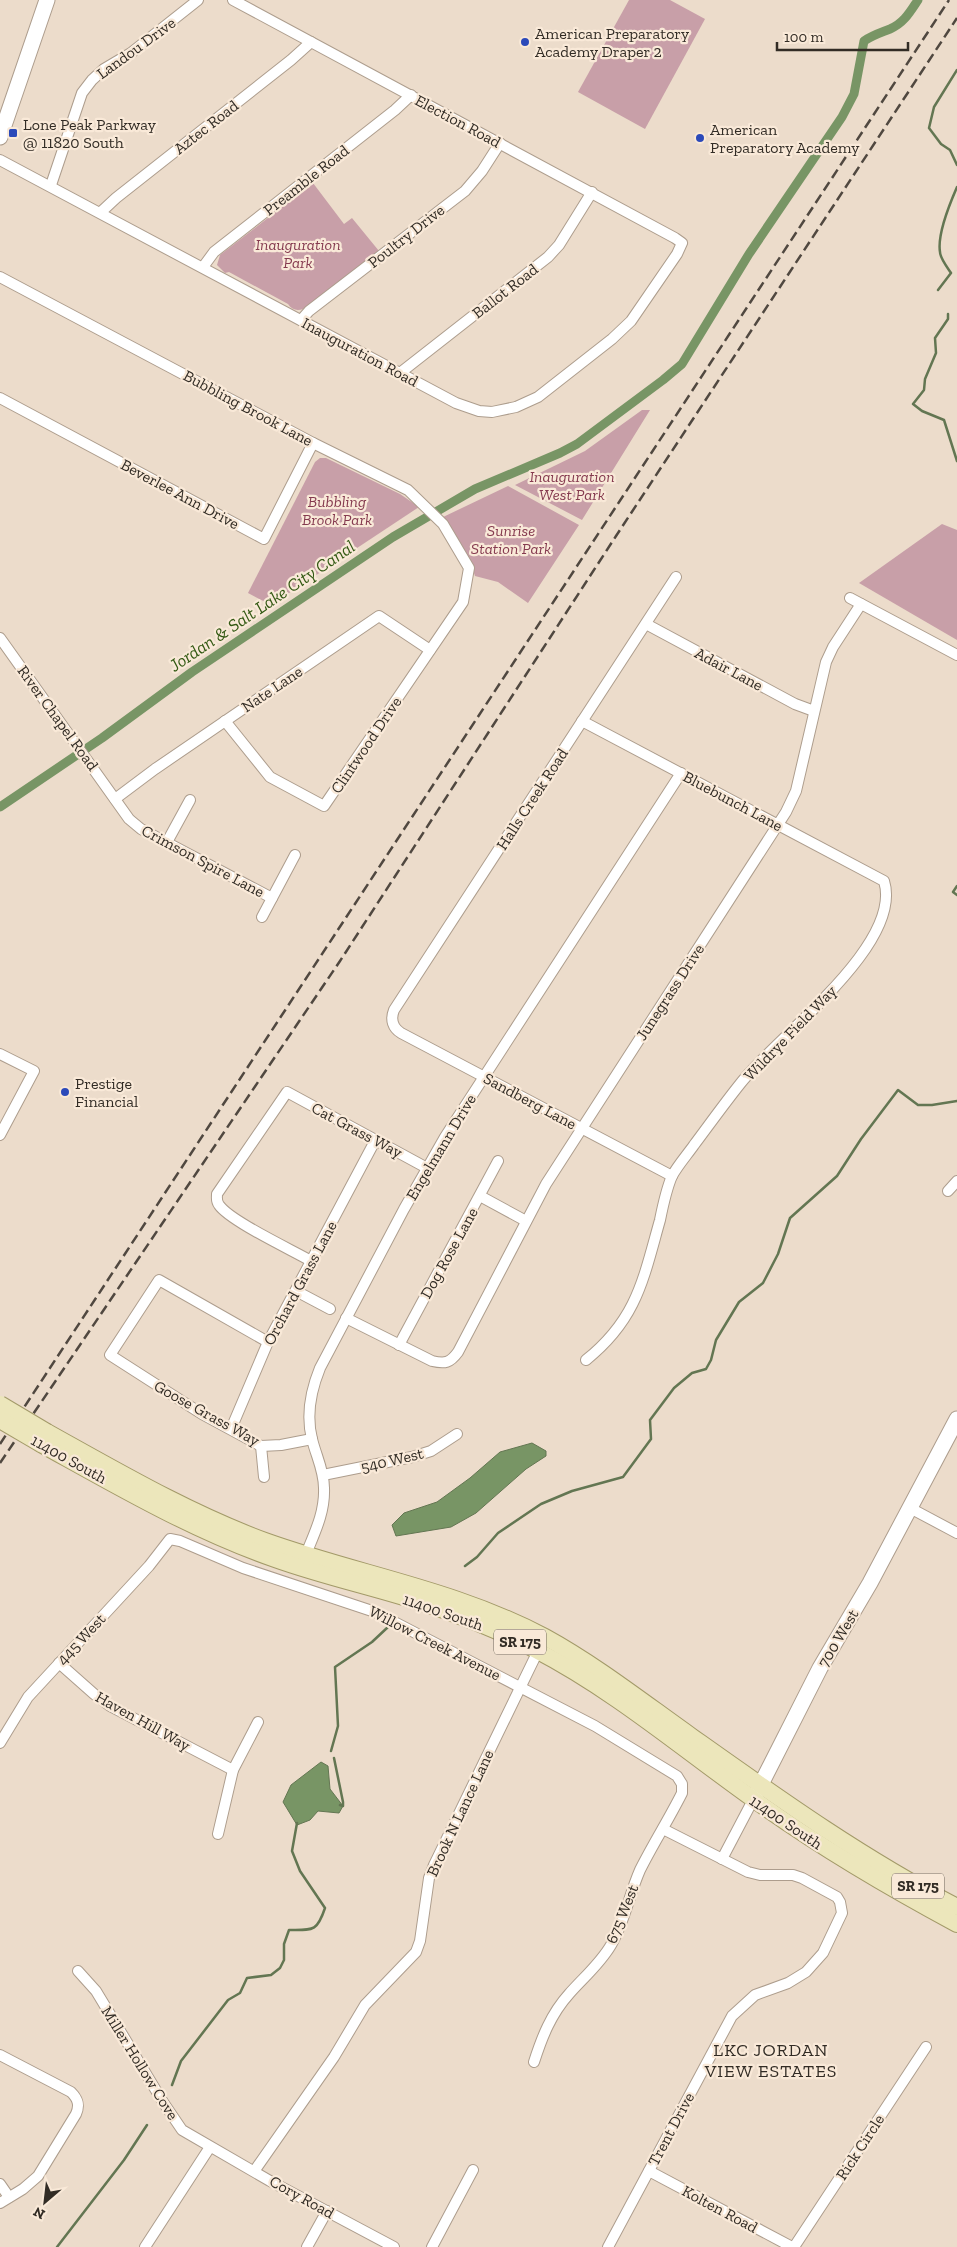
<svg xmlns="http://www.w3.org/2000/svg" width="957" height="2247" font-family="'Zilla Slab',serif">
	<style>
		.green { fill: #c89fa8 }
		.water { fill: #789565; stroke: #637652 }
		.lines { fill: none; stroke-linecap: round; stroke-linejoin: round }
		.stream { stroke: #637652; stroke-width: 2.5 }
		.canal { stroke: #789565; stroke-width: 9 }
		.street-casing { stroke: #ad9d8d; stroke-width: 12 }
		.secondary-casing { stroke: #ad9d8d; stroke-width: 17 }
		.primary-casing { stroke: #a39a69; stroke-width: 18 }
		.street { stroke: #fff; stroke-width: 10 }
		.secondary { stroke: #fff; stroke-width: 15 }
		.primary { stroke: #ece6bb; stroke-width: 16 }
		.rail { stroke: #504840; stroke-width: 2.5; stroke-dasharray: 10 5; stroke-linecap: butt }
		.primary-bridge-casing { stroke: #a39a69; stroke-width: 18; stroke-linecap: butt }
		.primary-bridge { stroke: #ece6bb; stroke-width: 16 }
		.poi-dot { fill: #2b49b9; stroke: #f9e9d8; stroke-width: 2 }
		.labels { text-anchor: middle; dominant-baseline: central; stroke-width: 4.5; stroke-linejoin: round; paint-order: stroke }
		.shield { fill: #f9e9d8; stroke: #6e655b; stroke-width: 1 }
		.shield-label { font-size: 15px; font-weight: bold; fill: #322c25 }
		.poi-label { font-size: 16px; fill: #322c25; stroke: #f9e9d8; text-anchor: start }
		.street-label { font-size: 16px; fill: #322c25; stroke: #f9e9d8 }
		.park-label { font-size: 16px; font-style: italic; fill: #853a4f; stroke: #f9e9d8 }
		.water-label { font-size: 18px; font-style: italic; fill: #335913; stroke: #f9e9d8 }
		.neighbourhood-label { font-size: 18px; letter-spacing: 1px; fill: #322c25; stroke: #f9e9d8 }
	</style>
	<rect width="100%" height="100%" fill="#ecdccb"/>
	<g class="green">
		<path d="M629,0h41l35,19 -60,110 -67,-37z"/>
		<path d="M313,183l31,41 8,-6 27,33 -76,58c-6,2 -11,1 -15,-5l-59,-32 -4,1 -8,-8 3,-10z"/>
		<path d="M642,410h8l-68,110 -67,-35 70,-34z"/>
		<path d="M320,458h6l74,36 19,13 -148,98 -23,-12 67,-131z"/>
		<path d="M508,486l71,39 -51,78 -30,-21 -23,-6 -4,-12 -30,-46z"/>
		<path d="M942,524l15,6v110l-98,-57z"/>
	</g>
	<g class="water">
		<path d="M532,1443l14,8v5l-20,13 -50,44 -25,14 -55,9 -4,-11 12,-12 33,-11 33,-24 30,-26z"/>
		<path d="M321,1762l7,4 2,23 13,17 -4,7 -21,-2 -8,9 -13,5 -14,-23 8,-17z"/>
	</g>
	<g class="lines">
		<g class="stream">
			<path d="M957,70l-23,37 -5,21 12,16 9,6 7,15"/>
			<path d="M938,290l13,-17c-4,-6 -11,-15 -11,-21 -3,-18 10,-49 17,-65"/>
			<path d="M948,314v5l-13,19 1,15 -11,26 -1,11 -11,14 9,7 22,9 13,41"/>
			<path d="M957,886l-4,6 4,3"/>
			<path d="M465,1566l12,-9 21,-24 43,-29 31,-13 51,-14 28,-38 -1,-19 24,-32 18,-15 14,-4 5,-9 5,-20 23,-38 24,-19 15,-29 12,-36 47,-42 24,-37 37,-49 20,15h14l25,-4"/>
			<path d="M331,1751l7,-25 -3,-59 37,-25 16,-15"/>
			<path d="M334,1758l9,44v4l-3,-1"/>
			<path d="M172,2085l9,-24 47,-61 12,-7 7,-15 24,-3 9,-7 4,-8v-16l5,-14c24,0 28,2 36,-22l-25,-37 -8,-20 5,-28"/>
			<path d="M57,2247l67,-87 23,-35"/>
		</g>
		<path class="canal" d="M0,807l102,-69 90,-66 201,-135 82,-48 85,-36 17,-9 86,-64 19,-16 67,-110 93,-137 12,-23 10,-53c9,-6 16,-8 26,-12 14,-6 20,-17 28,-29"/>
		<g class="street-casing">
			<g id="street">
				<path d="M0,160l456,243 23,8 13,1 24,-5 22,-10 74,-58 19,-18 46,-67 5,-11 -7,-5 -442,-238"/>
				<path d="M51,185l31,-92 10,-13 12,-11 27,-16 67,-53"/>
				<path d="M101,212l15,-14 175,-138 20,-18"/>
				<path d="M203,267l11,-15 181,-142 16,-15"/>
				<path d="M0,277l313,166 95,47 35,34 26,44 -6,34 -139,204 -54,-29 -45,-56"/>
				<path d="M301,320l8,-9 156,-120 17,-20 18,-28"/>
				<path d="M400,373l148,-116 11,-12 33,-53"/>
				<path d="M0,398l264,141 49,-96"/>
				<path d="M850,598l107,57"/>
				<path d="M646,624l149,80 19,7"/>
				<path d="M0,638l129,181 12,10 131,69"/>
				<path d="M582,721l302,160c20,64 -108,156 -144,203 -16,20 -31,41 -46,61 -7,10 -16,20 -22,31 -6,14 -9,29 -12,44 -17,60 -23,99 -74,140"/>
				<path d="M115,799l40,-30 224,-153 51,34"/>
				<path d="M167,842l23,-42"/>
				<path d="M262,917l33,-62"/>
				<path d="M0,1054l34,17 -34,64"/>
				<path d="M672,1176l-271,-143c-8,-5 -11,-13 -7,-23l282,-433"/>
				<path d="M948,1191l9,-10"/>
				<path d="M480,1196l46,25"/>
				<path d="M311,1261c-19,-11 -81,-40 -92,-56 -3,-4 -2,-6 -2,-11l70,-102 140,76"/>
				<path d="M296,1291l34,18"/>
				<path d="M346,1318l86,43c13,3 18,2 26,-9l88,-168 240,-372 10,-21 30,-129 7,-15 28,-43"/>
				<path d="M268,1342l-109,-62 -49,75 92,59 59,32 20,-1 31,-6"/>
				<path d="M399,1345l99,-184"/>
				<path d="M231,1429l37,-87 108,-203"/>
				<path d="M261,1446l3,31"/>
				<path d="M323,1475l89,-18 19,-6 26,-17"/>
				<path d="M910,1508l47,25"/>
				<path d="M306,1554c9,-22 19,-42 18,-66 0,-18 -8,-32 -12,-49 -6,-24 -1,-49 8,-71l84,-159 41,-72 236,-364"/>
				<path d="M59,1663l35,31 16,12 123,64"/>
				<path d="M0,1743l28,-46 121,-131 21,-27 10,2 63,27 132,44 220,114 82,50 5,8v9c-13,26 -29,51 -42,77 -11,25 -15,51 -29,75 -11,19 -28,33 -42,49 -18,20 -27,43 -35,68"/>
				<path d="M218,1834l15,-64 25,-48"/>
				<path d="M722,1859l31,-59"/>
				<path d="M78,1971l18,20 67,111 19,28 88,51 124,66"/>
				<path d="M0,2055l71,37c7,7 9,13 5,22l-38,62 -15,13 -23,14"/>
				<path d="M255,2170l79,-113 31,-52 51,-53 4,-11 9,-63 5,-13 104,-214"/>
				<path d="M649,2171l143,76"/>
				<path d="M0,2184l9,13"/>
				<path d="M145,2247l65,-100"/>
				<path d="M307,2247l20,-36"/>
				<path d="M432,2247l41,-77"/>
				<path d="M608,2247l124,-231 23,-21 33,-12 18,-11 17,-19 19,-40 -2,-11 -3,-5 -35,-19 -9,-3h-33l-12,-3 -85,-43"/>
				<path d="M794,2247l132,-200"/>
			</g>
		</g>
		<g class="secondary-casing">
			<g id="secondary">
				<path d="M0,137l47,-137"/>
				<path d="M755,1796l65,-128 50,-85 87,-164"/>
			</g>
		</g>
		<g class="primary-casing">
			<g id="primary">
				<path d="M47,1432c72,40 142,81 218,109 95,34 189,48 280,96 51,28 98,65 146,99 86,61 171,122 266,171"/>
				<path d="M41,1444c76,42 151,86 234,115 53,19 108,30 160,48 35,12 69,26 101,43 79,41 148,100 220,151 64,46 132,86 201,123"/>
			</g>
		</g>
		<use href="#street" class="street"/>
		<use href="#secondary" class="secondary"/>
		<use href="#primary" class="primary"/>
		<g class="rail">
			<path d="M0,1444l949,-1444"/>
			<path d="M0,1463l340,-502 276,-425 341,-518"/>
		</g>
		<g class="primary-bridge-casing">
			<g id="primary-bridge">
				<path d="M0,1404l47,28"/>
				<path d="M0,1420l41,24"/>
			</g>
		</g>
		<use href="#primary-bridge" class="primary-bridge"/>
	</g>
	<g class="poi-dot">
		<circle cx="525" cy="42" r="5"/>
		<rect x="8" y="128" width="10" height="10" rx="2.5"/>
		<circle cx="700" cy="138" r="5"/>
		<circle cx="65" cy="1092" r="5"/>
	</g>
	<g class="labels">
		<g class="shield">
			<rect x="494" y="1629.5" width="52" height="25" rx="4"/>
			<rect x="892" y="1873.5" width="52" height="25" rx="4"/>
		</g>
		<g class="shield-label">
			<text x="520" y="1642">SR 175</text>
			<text x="918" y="1886">SR 175</text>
		</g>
		<g class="poi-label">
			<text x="535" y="33">American Preparatory<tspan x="535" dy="18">Academy Draper 2</tspan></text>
			<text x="23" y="124">Lone Peak Parkway<tspan x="23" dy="18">@ 11820 South</tspan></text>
			<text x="710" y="129">American<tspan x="710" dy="18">Preparatory Academy</tspan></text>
			<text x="75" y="1083">Prestige<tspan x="75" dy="18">Financial</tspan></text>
		</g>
		<g class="street-label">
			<text transform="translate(136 48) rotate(-36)">Landou Drive</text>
			<text transform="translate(458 121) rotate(28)">Election Road</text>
			<text transform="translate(206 127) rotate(-38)">Aztec Road</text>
			<text transform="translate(306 180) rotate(-38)">Preamble Road</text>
			<text transform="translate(406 236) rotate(-38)">Poultry Drive</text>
			<text transform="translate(505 291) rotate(-38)">Ballot Road</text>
			<text transform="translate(360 352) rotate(28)">Inauguration Road</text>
			<text transform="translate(248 408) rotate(28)">Bubbling Brook Lane</text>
			<text transform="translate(180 494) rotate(28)">Beverlee Ann Drive</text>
			<text transform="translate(729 669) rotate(28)">Adair Lane</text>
			<text transform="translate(272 689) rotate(-34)">Nate Lane</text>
			<text transform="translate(58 718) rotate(54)">River Chapel Road</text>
			<text transform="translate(366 745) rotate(-56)">Clintwood Drive</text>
			<text transform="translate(532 799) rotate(-57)">Halls Creek Road</text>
			<text transform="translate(733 801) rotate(28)">Bluebunch Lane</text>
			<text transform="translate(203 861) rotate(28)">Crimson Spire Lane</text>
			<text transform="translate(670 992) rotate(-57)">Junegrass Drive</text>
			<text transform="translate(790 1033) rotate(-46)">Wildrye Field Way</text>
			<text transform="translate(530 1101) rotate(28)">Sandberg Lane</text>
			<text transform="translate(357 1130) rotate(28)">Cat Grass Way</text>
			<text transform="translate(441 1147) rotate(-59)">Engelmann Drive</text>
			<text transform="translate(449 1253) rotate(-61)">Dog Rose Lane</text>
			<text transform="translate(300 1283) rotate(-62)">Orchard Grass Lane</text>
			<text transform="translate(207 1413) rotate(29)">Goose Grass Way</text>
			<text transform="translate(69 1459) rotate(29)">11400 South</text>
			<text transform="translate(392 1460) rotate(-13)">540 West</text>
			<text transform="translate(443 1612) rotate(19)">11400 South</text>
			<text transform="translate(838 1638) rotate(-59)">700 West</text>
			<text transform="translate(81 1639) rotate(-47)">445 West</text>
			<text transform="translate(435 1643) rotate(27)">Willow Creek Avenue</text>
			<text transform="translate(143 1721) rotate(29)">Haven Hill Way</text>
			<text transform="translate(460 1813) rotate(-65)">Brook N Lance Lane</text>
			<text transform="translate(786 1822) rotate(34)">11400 South</text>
			<text transform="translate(622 1914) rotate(-68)">675 West</text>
			<text transform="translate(140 2063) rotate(58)">Miller Hollow Cove</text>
			<text transform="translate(671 2129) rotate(-62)">Trent Drive</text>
			<text transform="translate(860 2147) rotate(-57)">Rick Circle</text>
			<text transform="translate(302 2197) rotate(29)">Cory Road</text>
			<text transform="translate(720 2209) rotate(28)">Kolten Road</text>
		</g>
		<g class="park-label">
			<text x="298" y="244">Inauguration<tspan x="298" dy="18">Park</tspan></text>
			<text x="572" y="476">Inauguration<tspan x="572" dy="18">West Park</tspan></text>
			<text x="337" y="501">Bubbling<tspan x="337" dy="18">Brook Park</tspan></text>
			<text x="511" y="530">Sunrise<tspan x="511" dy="18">Station Park</tspan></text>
		</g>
		<g class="water-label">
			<text transform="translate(262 606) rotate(-34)">Jordan &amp; Salt Lake City Canal</text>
		</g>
		<g class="neighbourhood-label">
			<text x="771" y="2050">LKC JORDAN<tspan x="771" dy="21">VIEW ESTATES</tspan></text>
		</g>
	</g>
	<g transform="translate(45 2202) rotate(208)" stroke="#f9e9d8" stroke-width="4" paint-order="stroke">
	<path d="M0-4L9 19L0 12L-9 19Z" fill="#322c25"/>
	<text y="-8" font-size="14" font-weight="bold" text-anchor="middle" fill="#322c25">N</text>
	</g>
	<path d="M777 42v8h131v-8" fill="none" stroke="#322c25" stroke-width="2.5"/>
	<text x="784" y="42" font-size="15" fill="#322c25" stroke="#f9e9d8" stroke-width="4" paint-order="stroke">100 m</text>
</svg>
